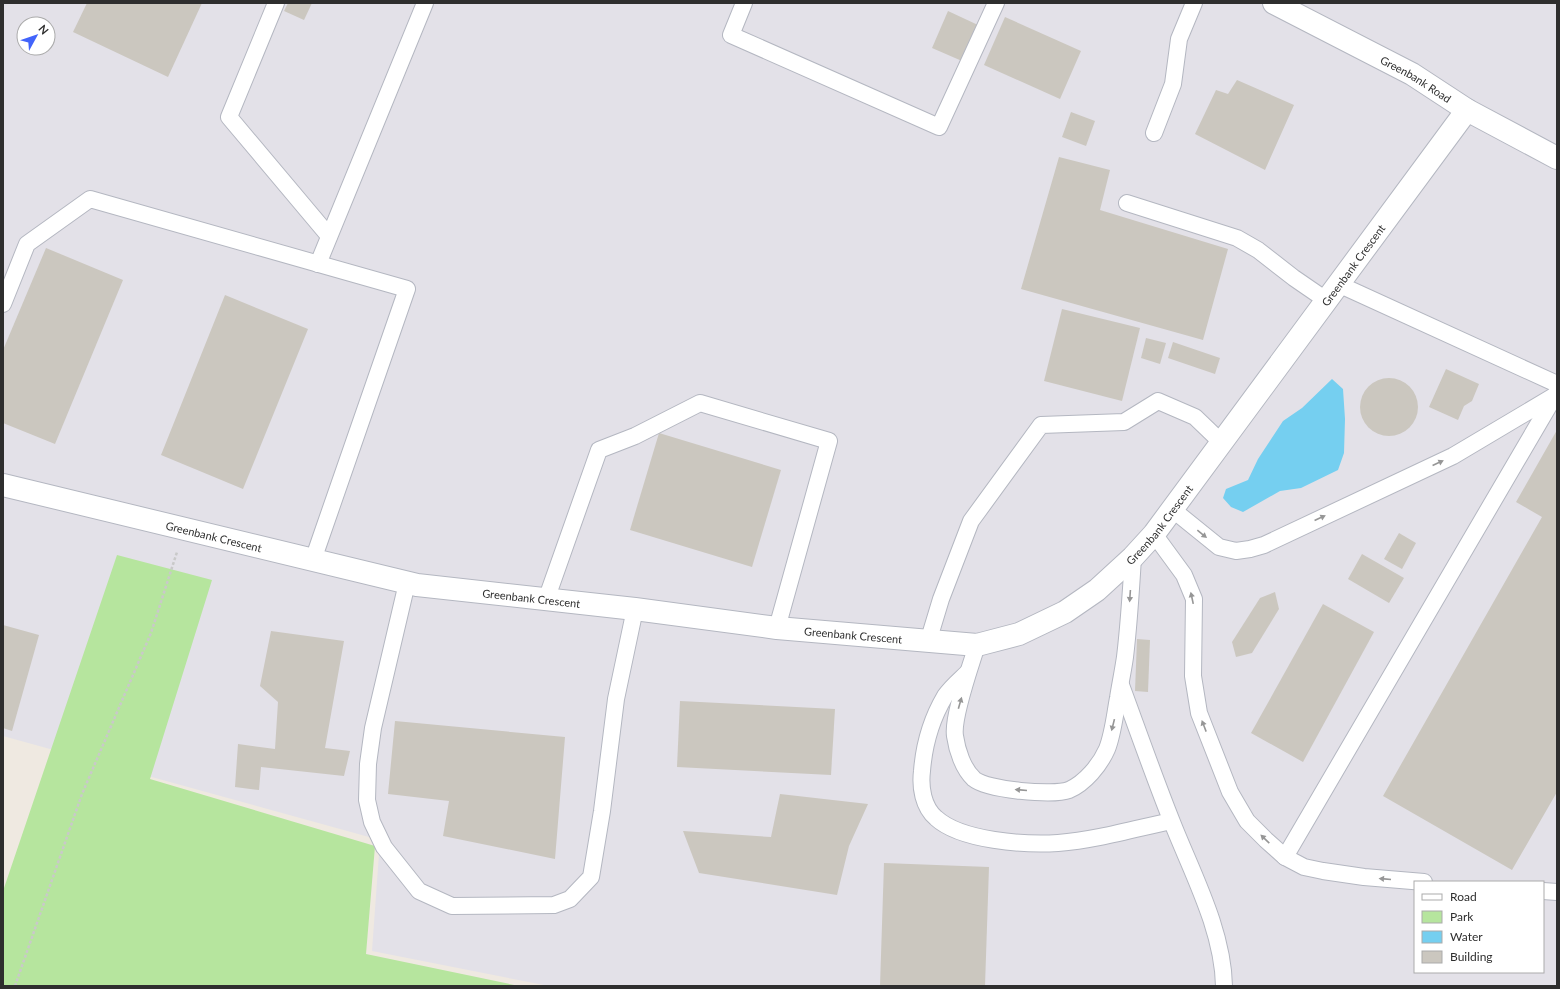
<svg xmlns="http://www.w3.org/2000/svg" width="1560" height="989" font-family="Lato,sans-serif">
	<style>
		.industrial { fill: #e3e1e8; fill-rule: evenodd }
		.green { fill: #b6e59e }
		.water { fill: #75cff0 }
		.building { fill: #cbc7bf }
		.lines { fill: none; stroke-linecap: round; stroke-linejoin: round }
		.lane-casing { stroke: #b4b7c1; stroke-width: 18 }
		.street-casing { stroke: #b4b7c1; stroke-width: 24 }
		.secondary-casing { stroke: #b4b7c1; stroke-width: 24 }
		.path { stroke: #c9c9c9; stroke-width: 2.5; stroke-dasharray: 3 2; stroke-linecap: butt }
		.lane { stroke: #fff; stroke-width: 16 }
		.street { stroke: #fff; stroke-width: 22 }
		.secondary { stroke: #fff; stroke-width: 22 }
		.oneway { fill: #969696 }
		.labels { text-anchor: middle; dominant-baseline: central; stroke-width: 3; stroke-linejoin: round; paint-order: stroke }
		.street-label { font-size: 11px; fill: #2e2e2e; stroke: #fff }
	</style>
	<rect width="100%" height="100%" fill="#efe9e1"/>
	<path class="industrial" d="M3,3h1554v983h-1008l-177,-35 8,-111 -377,-104zM24,24h24v24h-24zM1415,882h128v90h-128z"/>
	<path class="green" d="M117,555l95,25 -62,199 225,67 -9,108 153,32h-516v-95z"/>
	<path class="water" d="M1332,379l11,10 2,30 -1,34 -6,17 -37,18 -21,3 -37,21 -12,-5 -8,-9 3,-9 22,-9 10,-21 25,-38 19,-13z"/>
	<g class="building">
		<path d="M87,3h115l-34,74 -95,-45z"/>
		<path d="M288,3h24l-8,17 -20,-9z"/>
		<path d="M948,11l30,14 -16,36 -30,-13z"/>
		<path d="M1005,17l76,34 -21,48 -76,-34z"/>
		<path d="M1237,80l57,25 -29,65 -70,-36 21,-44 12,4z"/>
		<path d="M1071,112l24,9 -9,25 -24,-9z"/>
		<path d="M1059,157l51,13 -10,40 128,39 -25,91 -182,-51z"/>
		<path d="M46,248l77,32 -68,164 -52,-21v-73z"/>
		<path d="M225,295l83,34 -65,160 -82,-34z"/>
		<path d="M1062,309l78,19 -18,73 -78,-20z"/>
		<path d="M1146,338l20,5 -6,21 -19,-6z"/>
		<path d="M1173,342l47,16 -5,16 -47,-16z"/>
		<path d="M1446,369l33,15 -7,17 -8,5 -6,14 -29,-13z"/>
		<circle cx="1389" cy="407" r="29"/>
		<path d="M1557,430v362l-45,78 -129,-74 159,-279 -26,-15z"/>
		<path d="M659,433l122,37 -29,97 -122,-37z"/>
		<path d="M1399,533l17,10 -14,26 -18,-10z"/>
		<path d="M1362,554l42,24 -15,25 -41,-24z"/>
		<path d="M1275,592l4,17 -27,44 -16,4 -4,-15 28,-44z"/>
		<path d="M1323,604l51,28 -71,130 -52,-29z"/>
		<path d="M3,625l36,10 -27,96 -9,-3z"/>
		<path d="M271,631l73,10 -19,107 25,3 -6,25 -83,-9 -2,23 -24,-3 3,-43 37,5 3,-47 -18,-16z"/>
		<path d="M1137,639l13,1 -2,52 -13,-1z"/>
		<path d="M680,701l155,8 -4,66 -154,-8z"/>
		<path d="M395,721l170,16 -10,122 -112,-23 6,-35 -61,-7z"/>
		<path d="M780,794l88,10 -19,42 -12,49 -138,-22 -16,-42 88,6z"/>
		<path d="M884,863l105,4 -4,119h-105z"/>
	</g>
	<g class="lines">
		<g class="lane-casing">
			<g id="lane">
				<path d="M276,3l-47,114 100,119"/>
				<path d="M744,3l-13,32 208,92 57,-124"/>
				<path d="M1154,133l19,-49 6,-45 15,-36"/>
				<path d="M1127,203l110,35 21,12 36,28 32,22"/>
				<path d="M318,264l107,-261"/>
				<path d="M1338,284l219,100"/>
				<path d="M3,304l24,-60 63,-45 317,90 -94,271"/>
				<path d="M1172,509l47,38 17,4 14,-2 14,-4 189,-89 101,-60"/>
				<path d="M1154,534l30,41 10,24 -1,77 6,37 31,79 17,29 19,19 19,17 19,10 19,4 41,6 60,5"/>
				<path d="M407,583l-34,145 -5,36 -1,36 5,22 12,25 35,44 33,15 102,-1 16,-6 21,-22 11,-66 14,-112 19,-90"/>
				<path d="M546,600l53,-150 36,-14 65,-33 129,38 -52,187"/>
				<path d="M928,642l13,-43 30,-78 70,-96 83,-3 34,-21 37,16 26,25"/>
				<path d="M977,645c-6,20 -25,72 -22,91 2,14 8,33 19,43 13,11 79,17 95,11 16,-7 31,-25 38,-41 6,-15 8,-35 11,-51 2,-13 5,-27 7,-41 4,-33 6,-66 8,-100"/>
				<path d="M968,672c-7,7 -17,15 -23,24 -13,22 -21,49 -23,75 -2,16 1,36 14,47 25,23 89,27 122,25 38,-3 76,-14 113,-22"/>
				<path d="M1121,685c17,46 33,92 51,137 20,51 51,108 52,164"/>
				<path d="M1285,857l272,-465"/>
				<path d="M1543,891l14,1"/>
			</g>
		</g>
		<g class="street-casing">
			<g id="street">
				<path id="s1" d="M3,485l414,100 218,24 142,19 200,17 42,-11 46,-22 32,-22 36,-33 21,-23 313,-424"/>
			</g>
		</g>
		<g class="secondary-casing">
			<g id="secondary">
				<path id="s2" d="M1274,3l138,71 55,36 90,48"/>
			</g>
		</g>
		<path class="path" d="M15,986l67,-192 69,-161 26,-81"/>
		<use href="#lane" class="lane"/>
		<use href="#street" class="street"/>
		<use href="#secondary" class="secondary"/>
	</g>
	<defs><path id="oneway-solid" d="M-6-.8H1V-3.2L6.5 0L1 3.2V.8H-6Z"/></defs>
	<g class="oneway">
		<use href="#oneway-solid" transform="translate(1438 463) rotate(-25)"/>
		<use href="#oneway-solid" transform="translate(1320 518) rotate(-25)"/>
		<use href="#oneway-solid" transform="translate(1202 534) rotate(39)"/>
		<use href="#oneway-solid" transform="translate(1130 596) rotate(94)"/>
		<use href="#oneway-solid" transform="translate(1192 598) rotate(-102)"/>
		<use href="#oneway-solid" transform="translate(960 703) rotate(-74)"/>
		<use href="#oneway-solid" transform="translate(1113 725) rotate(104)"/>
		<use href="#oneway-solid" transform="translate(1204 726) rotate(-111)"/>
		<use href="#oneway-solid" transform="translate(1021 790) rotate(-175)"/>
		<use href="#oneway-solid" transform="translate(1265 839) rotate(-136)"/>
		<use href="#oneway-solid" transform="translate(1385 879) rotate(-175)"/>
	</g>
	<g class="labels">
		<g class="street-label">
			<text stroke="none"><textPath href="#s2" startOffset="161">Greenbank Road</textPath></text>
			<text stroke="none"><textPath href="#s1" startOffset="1537">Greenbank Crescent</textPath></text>
			<text stroke="none"><textPath href="#s1" startOffset="1213">Greenbank Crescent</textPath></text>
			<text stroke="none"><textPath href="#s1" startOffset="217">Greenbank Crescent</textPath></text>
			<text stroke="none"><textPath href="#s1" startOffset="541">Greenbank Crescent</textPath></text>
			<text stroke="none"><textPath href="#s1" startOffset="865">Greenbank Crescent</textPath></text>
		</g>
	</g>
	<rect width="1560" height="989" fill="none" stroke="#2e2e2e" stroke-width="8"/>
	<rect x="1414" y="881" width="130" height="92" fill="#ffffff" stroke="#ababab"/>
	<rect x="1422" y="894" width="20" height="6" fill="#ffffff" stroke="#ababab"/>
	<text x="1450" y="901" font-size="12" fill="#2e2e2e">Road</text>
	<rect x="1422" y="911" width="20" height="12" fill="#b6e59e" stroke="#ababab"/>
	<text x="1450" y="921" font-size="12" fill="#2e2e2e">Park</text>
	<rect x="1422" y="931" width="20" height="12" fill="#75cff0" stroke="#ababab"/>
	<text x="1450" y="941" font-size="12" fill="#2e2e2e">Water</text>
	<rect x="1422" y="951" width="20" height="12" fill="#cbc7bf" stroke="#ababab"/>
	<text x="1450" y="961" font-size="12" fill="#2e2e2e">Building</text>
	<g transform="translate(36 36) rotate(50)"><circle r="19" fill="#ffffff" stroke="#ababab"/>
	<path d="M0-3L7 15L0 10L-7 15Z" fill="#4264fb"/>
	<text y="-6" font-size="11" font-weight="bold" text-anchor="middle" fill="#2e2e2e">N</text>
	</g>
</svg>
